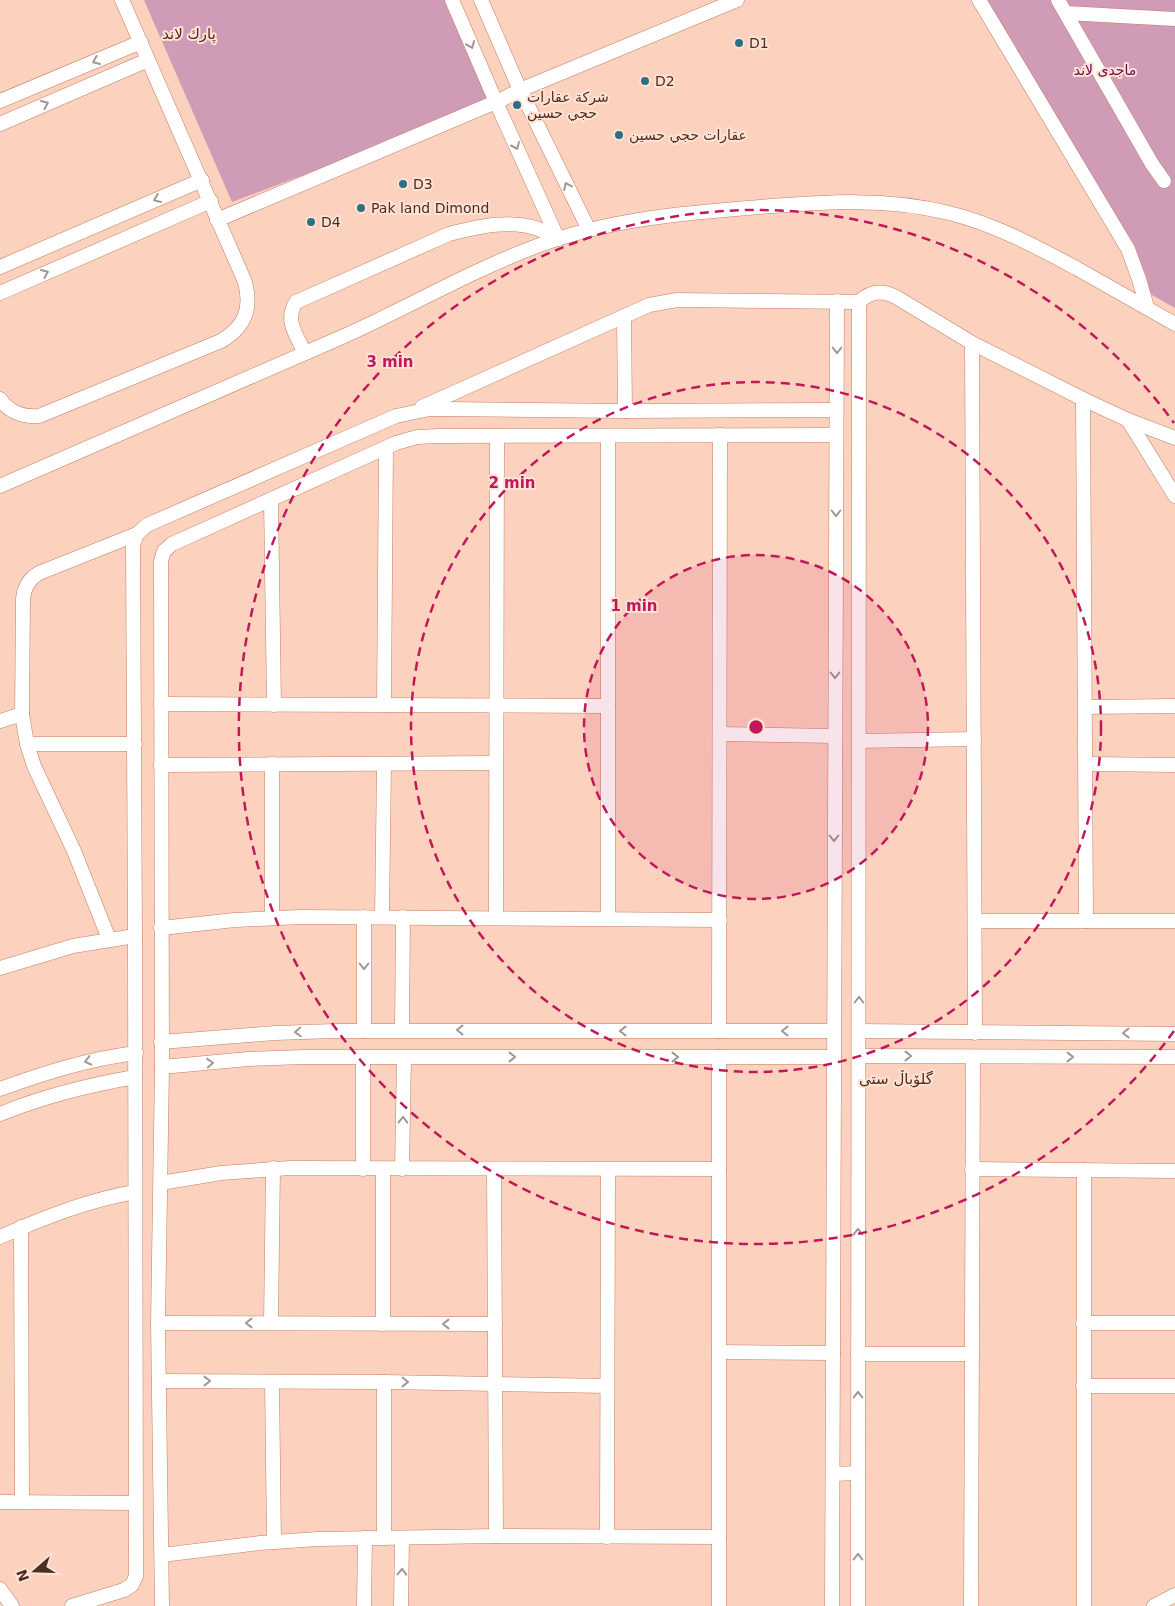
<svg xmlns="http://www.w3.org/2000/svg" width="1175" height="1606" font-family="'DejaVu Sans',Vazirmatn,sans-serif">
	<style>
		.green { fill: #cf9bb7 }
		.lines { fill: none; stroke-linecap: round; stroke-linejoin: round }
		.minor-casing { stroke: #c17f60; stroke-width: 15 }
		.minor { stroke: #fff; stroke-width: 14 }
		.oneway { stroke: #a49690 }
		.ring { fill: none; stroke: #c2185b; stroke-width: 2.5; stroke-dasharray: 9 6 }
		.poi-dot { fill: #306d84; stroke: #ffe2d4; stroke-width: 2 }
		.labels { text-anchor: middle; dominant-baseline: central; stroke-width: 4; stroke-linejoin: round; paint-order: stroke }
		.poi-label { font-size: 14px; fill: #4a2e21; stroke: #ffe2d4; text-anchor: start }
		.park-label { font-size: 14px; fill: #6f044e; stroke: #ffe2d4 }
		.neighbourhood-label { font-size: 15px; fill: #4a2e21; stroke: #ffe2d4 }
		.centre { fill: #c2185b; stroke: #ffe2d4; stroke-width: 2.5 }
		.ring-label { font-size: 15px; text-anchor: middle; font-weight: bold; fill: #c2185b; stroke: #ffe2d4; stroke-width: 4; stroke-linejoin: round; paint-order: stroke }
	</style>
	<rect width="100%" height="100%" fill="#fcd1bd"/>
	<g class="green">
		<path d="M144,0h308l44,102 -264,100z"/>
		<path d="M982,0h193v308l-23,-13 -101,-178z"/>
	</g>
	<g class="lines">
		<g class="minor-casing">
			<g id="minor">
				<path d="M452,0l44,102 62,137"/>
				<path d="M481,0l36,83 72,147"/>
				<path d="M979,0l149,249 11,30 8,28"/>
				<path d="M1058,0l94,164 12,17"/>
				<path d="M1066,13l109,6"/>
				<path d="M0,101l141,-59"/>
				<path d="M0,124l148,-64"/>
				<path d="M217,220l286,-121 17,-9 217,-90"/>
				<path d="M0,267l202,-87"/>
				<path d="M0,293l211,-92"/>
				<path d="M624,316l1,95"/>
				<path d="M972,343l3,690"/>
				<path d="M305,353c-8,-17 -21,-32 -9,-51l153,-68c28,-7 63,-16 92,-4 6,2 11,6 17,9"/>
				<path d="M0,399c10,14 23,18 39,17l182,-75c24,-14 31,-32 24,-59l-123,-282"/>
				<path d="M1083,399l3,522"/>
				<path d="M422,407l227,-102 28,-5 182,2c11,-11 23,-12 37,-5l76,46 111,56 45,21 47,18"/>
				<path d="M1128,420l47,76"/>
				<path d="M608,436v483"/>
				<path d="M0,486c114,-50 228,-99 342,-149 65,-29 128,-66 195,-91 72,-27 147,-33 223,-39 64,-5 126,-10 189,6 45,11 86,33 127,55 33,19 66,37 99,56"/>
				<path d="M271,500l3,205"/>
				<path d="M161,704l447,2"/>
				<path d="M384,704l2,-256"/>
				<path d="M1086,707l89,-1"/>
				<path d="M0,721l22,-7"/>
				<path d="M720,734l114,2"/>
				<path d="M859,741l115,-2"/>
				<path d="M27,744h108"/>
				<path d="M272,764v154"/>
				<path d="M1086,764l89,1"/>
				<path d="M161,765l335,-2"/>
				<path d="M364,917v114"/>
				<path d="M382,917l2,-153"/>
				<path d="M496,918l1,-482"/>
				<path d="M975,921h200"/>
				<path d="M161,928l74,-8 65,-3 420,3"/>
				<path d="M109,939l-35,-88 -40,-85 -7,-22 -5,-30 1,-115c1,-12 6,-20 16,-26l98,-39"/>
				<path d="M0,968l73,-22 62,-10"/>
				<path d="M402,1030l1,-113"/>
				<path d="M719,1031l1,-596"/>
				<path d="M859,1031l316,3"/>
				<path d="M161,1042l114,-9 60,-2h499"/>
				<path d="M859,1056l316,1"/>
				<path d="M162,1067l86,-8 56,-2h530"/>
				<path d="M0,1089c44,-16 88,-30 136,-36"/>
				<path d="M0,1114c44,-18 89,-29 135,-37"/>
				<path d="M363,1169v-111"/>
				<path d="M402,1169l2,-111"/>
				<path d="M494,1169l2,367"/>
				<path d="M972,1169l203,2"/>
				<path d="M1084,1170v436"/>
				<path d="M161,1183l60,-10 69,-5 429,1"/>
				<path d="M21,1227l1,275"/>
				<path d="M0,1237c43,-19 88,-37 135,-45"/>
				<path d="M158,1323l337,1"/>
				<path d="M271,1323l2,-155"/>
				<path d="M1083,1323h92"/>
				<path d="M383,1324v-155"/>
				<path d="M719,1352l114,1"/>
				<path d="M858,1354h114"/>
				<path d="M159,1381l225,1 223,4"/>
				<path d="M272,1382l2,160"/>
				<path d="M384,1382v156"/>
				<path d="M1083,1386h92"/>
				<path d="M833,1474l25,-1"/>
				<path d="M0,1502l135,1"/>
				<path d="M607,1537l1,-368"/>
				<path d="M162,1555l98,-12 58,-4 178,-3 223,1"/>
				<path d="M0,1589l12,17"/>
				<path d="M72,1606l52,-16 8,-5 4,-9 -1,-640 -2,-391 4,-11 10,-9 249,-109 34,-7h17l178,2 211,-1"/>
				<path d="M162,1606l-4,-283 4,-256 -1,-506 3,-10 8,-7 224,-101 21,-6 22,-1 397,-1"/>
				<path d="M364,1606l1,-68"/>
				<path d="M401,1606l1,-68"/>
				<path d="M719,1606v-549"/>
				<path d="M832,1606l5,-1305"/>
				<path d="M858,1606l1,-1304"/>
				<path d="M971,1606l2,-549"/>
				<path d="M1154,1606l21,-11"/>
			</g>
		</g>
		<use href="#minor" class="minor"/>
	</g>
	<defs><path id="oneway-chevron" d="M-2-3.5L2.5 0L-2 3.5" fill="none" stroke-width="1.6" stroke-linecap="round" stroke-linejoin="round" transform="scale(1.25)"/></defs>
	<g class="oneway">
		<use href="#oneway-chevron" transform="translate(471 45) rotate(67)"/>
		<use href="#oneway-chevron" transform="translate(96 61) rotate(157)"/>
		<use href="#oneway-chevron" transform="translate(45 104) rotate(-23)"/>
		<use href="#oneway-chevron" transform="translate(516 146) rotate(66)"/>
		<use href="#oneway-chevron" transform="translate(567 186) rotate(-116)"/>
		<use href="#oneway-chevron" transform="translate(157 199) rotate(157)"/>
		<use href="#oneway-chevron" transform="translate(45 273) rotate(-23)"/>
		<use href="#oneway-chevron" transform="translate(837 350) rotate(90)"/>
		<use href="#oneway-chevron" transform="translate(836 513) rotate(90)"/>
		<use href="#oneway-chevron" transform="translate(835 675) rotate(90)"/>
		<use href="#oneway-chevron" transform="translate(834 838) rotate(90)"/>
		<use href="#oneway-chevron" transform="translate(364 966) rotate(90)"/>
		<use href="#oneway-chevron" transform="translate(859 1000) rotate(-90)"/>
		<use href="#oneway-chevron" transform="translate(460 1030) rotate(-180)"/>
		<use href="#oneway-chevron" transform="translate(623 1031) rotate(-180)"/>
		<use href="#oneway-chevron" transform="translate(785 1031) rotate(-180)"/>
		<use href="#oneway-chevron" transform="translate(298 1032) rotate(177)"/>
		<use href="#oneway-chevron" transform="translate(1126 1033) rotate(-180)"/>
		<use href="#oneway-chevron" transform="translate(908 1056)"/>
		<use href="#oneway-chevron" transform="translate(512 1057)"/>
		<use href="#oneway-chevron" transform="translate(675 1057)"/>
		<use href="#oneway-chevron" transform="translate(1070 1057)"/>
		<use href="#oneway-chevron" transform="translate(88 1061) rotate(166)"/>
		<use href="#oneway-chevron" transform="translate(210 1063) rotate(-5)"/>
		<use href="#oneway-chevron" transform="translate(403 1120) rotate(-89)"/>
		<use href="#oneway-chevron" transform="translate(858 1232) rotate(-90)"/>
		<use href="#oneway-chevron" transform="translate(249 1323) rotate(-180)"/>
		<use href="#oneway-chevron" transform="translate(446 1324) rotate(180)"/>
		<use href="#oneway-chevron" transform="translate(207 1381)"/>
		<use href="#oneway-chevron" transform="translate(405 1382) rotate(1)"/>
		<use href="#oneway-chevron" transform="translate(858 1395) rotate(-90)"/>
		<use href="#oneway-chevron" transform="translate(858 1557) rotate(-90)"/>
		<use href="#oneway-chevron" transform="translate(402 1572) rotate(-89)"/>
	</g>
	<circle cx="756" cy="727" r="172" fill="#c2185b" fill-opacity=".12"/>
	<g class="ring">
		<circle cx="756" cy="727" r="172"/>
		<circle cx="756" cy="727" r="345"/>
		<path d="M1174 1031A517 517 0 1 1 1174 423"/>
	</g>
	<g class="poi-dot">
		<circle cx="739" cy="43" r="5"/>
		<circle cx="645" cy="81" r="5"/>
		<circle cx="517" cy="105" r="5"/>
		<circle cx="619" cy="135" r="5"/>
		<circle cx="403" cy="184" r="5"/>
		<circle cx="361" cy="208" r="5"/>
		<circle cx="311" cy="222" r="5"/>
	</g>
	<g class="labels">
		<g class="poi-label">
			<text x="749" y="43">D1</text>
			<text x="655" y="81">D2</text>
			<text x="527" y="97">شرکة عقارات<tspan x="527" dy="16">حجي حسين</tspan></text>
			<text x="629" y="135">عقارات حجي حسين</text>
			<text x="413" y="184">D3</text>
			<text x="371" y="208">Pak land Dimond</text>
			<text x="321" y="222">D4</text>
		</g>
		<g class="park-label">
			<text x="1105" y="70">ماجدی لاند</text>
		</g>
		<g class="neighbourhood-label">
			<text x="189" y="34">پارك لاند</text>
			<text x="896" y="1079">گلۆباڵ ستی</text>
		</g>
	</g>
	<circle cx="756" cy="727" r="8" class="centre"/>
	<g class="ring-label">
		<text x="390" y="367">3 min</text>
		<text x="512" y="488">2 min</text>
		<text x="634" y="611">1 min</text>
	</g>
	<g transform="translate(35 1571) rotate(250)" stroke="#ffe2d4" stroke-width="4" paint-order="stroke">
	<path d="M0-4L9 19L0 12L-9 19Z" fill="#4a2e21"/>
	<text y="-8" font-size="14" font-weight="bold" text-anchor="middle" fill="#4a2e21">N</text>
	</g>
</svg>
